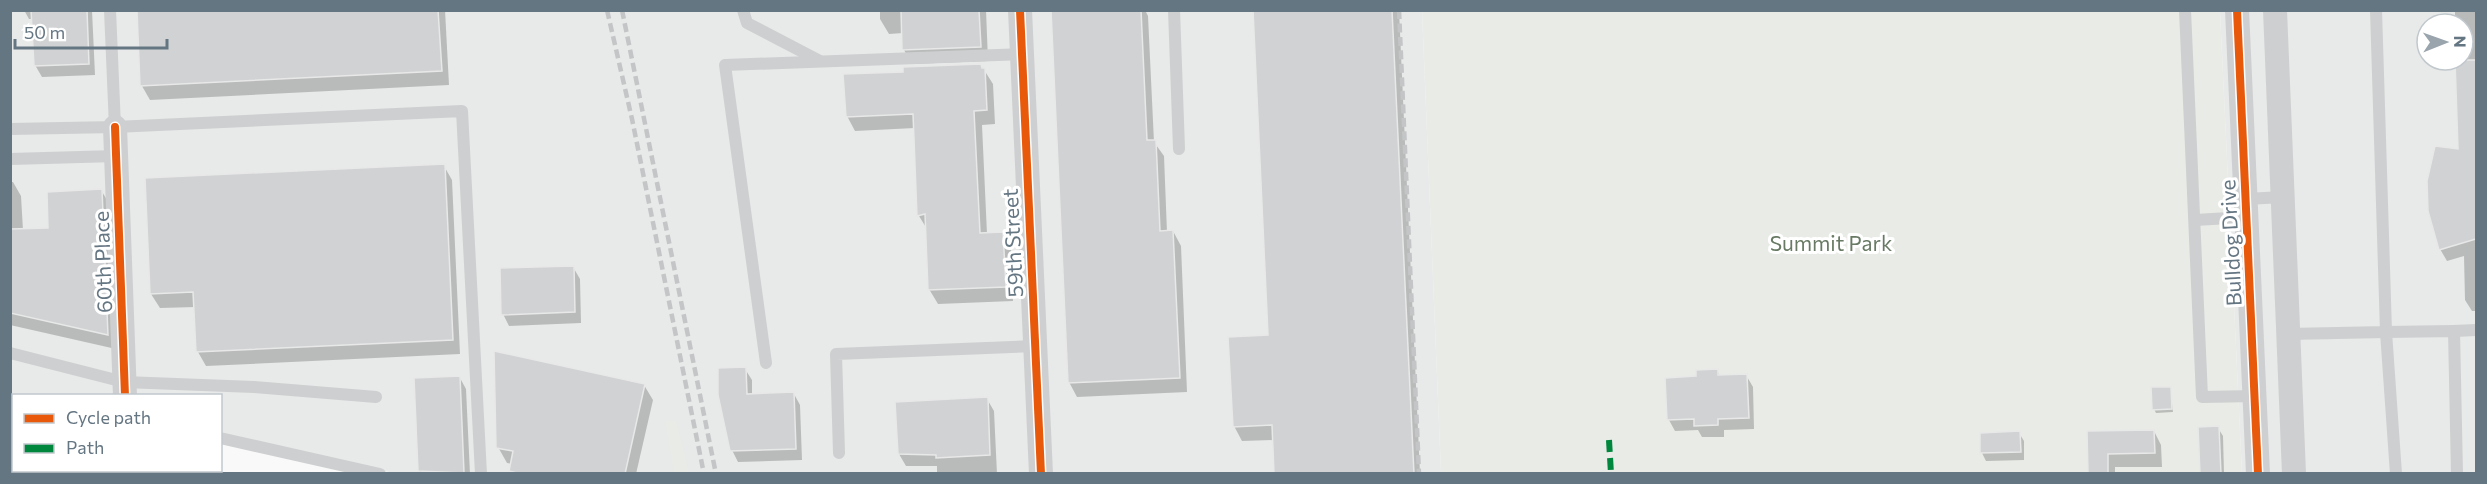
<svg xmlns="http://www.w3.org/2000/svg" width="2487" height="484" font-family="Commissioner,sans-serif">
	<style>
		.built { fill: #e8e9e9; fill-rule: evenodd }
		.green { fill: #e8ebe6 }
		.shadow { fill: #0003 }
		.building { fill: #d0d2d3; stroke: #e8e8e8; stroke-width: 1.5 }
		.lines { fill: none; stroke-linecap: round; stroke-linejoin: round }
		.lane { stroke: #cecfd0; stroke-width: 12 }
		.street { stroke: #cecfd0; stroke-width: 24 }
		.rail { stroke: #c3c5c6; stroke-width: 4.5; stroke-dasharray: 9 4.5; stroke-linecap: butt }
		.quiet { stroke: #00873e; stroke-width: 6; stroke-dasharray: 12 6; stroke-linecap: butt }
		.cycleway-casing { stroke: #fff; stroke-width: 11 }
		.cycleway { stroke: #e8590c; stroke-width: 8 }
		.labels { text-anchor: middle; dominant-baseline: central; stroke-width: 6; stroke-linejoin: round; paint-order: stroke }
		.park-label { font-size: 21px; fill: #687a64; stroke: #fff }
		.street-label { font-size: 21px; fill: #657683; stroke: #fff }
	</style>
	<rect width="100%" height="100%" fill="#f9f9f9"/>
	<g class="built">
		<path d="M10,11h1412l19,462h-1047l-173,-37 -1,-40h-206v74h102v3h-105z"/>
		<path d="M2220,11h256v462h-234zM2427,24h36v36h-36z"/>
	</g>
	<g class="green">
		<path d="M1422,11h798l22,462h-801z"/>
		<path d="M665,421h11l13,52h-15z"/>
	</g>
	<g class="shadow">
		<path d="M24,10h68l3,65 -53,2 -7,-12 -2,-46h-4z"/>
		<path d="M139,10h306l4,75 -299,15 -8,-14z"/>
		<path d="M880,10h106l2,51 -76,3 -8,-14 -1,-17 -14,1 -9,-15z"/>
		<path d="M1053,10h92l3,6 6,126 10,14 3,76 6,-1 8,15 6,146 -110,5 -8,-15z"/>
		<path d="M1254,10h145l21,464h-144l-2,-34 -32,1 -8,-15 35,-90z"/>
		<path d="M2476,10v301h-4l-7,-11 -1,-44 -17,5 -7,-12 20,-98 -4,-91h7v-36h-8v-13z"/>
		<path d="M981,65l12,19 2,40 -13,1 5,109h15l9,14 2,53 -75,3 -9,-15 -2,-60 -8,-13 -4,-88 -60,3 -8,-15 58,-43z"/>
		<path d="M444,166l8,14 8,174 -254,12 -8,-14 -2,-45 -36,1 -9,-14z"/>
		<path d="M10,182h3l8,14 2,34 27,-1 51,-39 9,15 6,144 -106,-24z"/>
		<path d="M573,267l7,12 1,44 -72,3 -6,-12z"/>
		<path d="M745,369l7,11v15l42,-1 6,11 2,55 -64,2 -6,-12z"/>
		<path d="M1717,370l3,6 26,-1 7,12 1,42 -30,1v7h-22l-4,-7 -23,1 -6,-11 29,-42z"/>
		<path d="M460,378l6,11 4,85h-49l-2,-4z"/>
		<path d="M644,385l9,15 -17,74h-124v-10l-5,-1 -9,-16z"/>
		<path d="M2170,388l3,24 -17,1 -2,-4z"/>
		<path d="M987,399l7,12 3,63h-60v-8h-31l-7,-12z"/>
		<path d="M10,416l4,3v33l-4,4z"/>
		<path d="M2218,428l5,8 1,38h-23z"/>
		<path d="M2154,431l7,14 1,22h-47v7h-63l37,-1v-41z"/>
		<path d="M2019,433l5,8v19l-38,1 -4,-8z"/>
		<path d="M10,469l14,1 11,4h-25z"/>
		<path d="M154,470h42l1,4h-43z"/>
	</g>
	<g class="building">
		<path d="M31,10h56l2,54 -55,2z"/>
		<path d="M137,10h301l4,61 -302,15z"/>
		<path d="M901,10h78l2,37 -79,3z"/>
		<path d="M1051,10h90l6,130h9l4,91 13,-1 7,148 -112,5z"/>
		<path d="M1253,10h139l22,464h-140l-2,-49 -39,2 -5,-90 40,-2z"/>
		<path d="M2455,60h21v179l-37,11 -11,-39 -1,-30 8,-35 23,3z"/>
		<path d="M981,64l1,4h3l2,42 -13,1 6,122 23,-1 3,55 -78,3 -3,-76 -8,2 -4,-102 -67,3 -3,-43 60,-2v-5z"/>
		<path d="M445,164l8,176 -257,12 -3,-60 -43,2 -5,-116z"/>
		<path d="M102,189l6,146 -98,-22v-84l38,-1 -1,-36z"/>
		<path d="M574,266l1,46 -74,3 -1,-47z"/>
		<path d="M494,351l151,33 -20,90h-104l-12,-3 4,-20 -17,-3z"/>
		<path d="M746,367l1,27 47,-2 2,57 -66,2 -12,-56v-27z"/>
		<path d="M1718,369v6l29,-1 2,44 -31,1v6l-24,1v-7l-27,1 -2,-42 31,-2v-6z"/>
		<path d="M460,376l4,97 -46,-2 -4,-93z"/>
		<path d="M2151,387h20l1,22 -20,1z"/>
		<path d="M988,397l2,58 -54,3v-3l-38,-1 -3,-52z"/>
		<path d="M2219,426l2,48h-21l-2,-47z"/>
		<path d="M2154,430l1,23 -47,1v20h-20l-1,-43z"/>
		<path d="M2020,431l1,21 -41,1v-20z"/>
	</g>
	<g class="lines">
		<g class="lane">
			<path d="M110,10l5,117"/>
			<path d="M743,10l4,13 73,38"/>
			<path d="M1174,10l5,139"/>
			<path d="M2185,10l17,387 53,-1"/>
			<path d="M10,129l105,-2 347,-16 19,363"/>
			<path d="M10,159l106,-3"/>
			<path d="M2246,199l37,-2"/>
			<path d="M2195,220l52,-3"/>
			<path d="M2454,331l22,-1"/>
			<path d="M2288,334l98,-2 -10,-322"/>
			<path d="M10,353l114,29 130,5 122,10"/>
			<path d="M766,363l-41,-298 297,-11"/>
			<path d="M220,438l160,36"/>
			<path d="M839,453l-3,-99 199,-8"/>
			<path d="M10,460l4,1"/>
			<path d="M60,470l14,4"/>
			<path d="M2396,474l-10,-142 68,-1 3,143"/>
		</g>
		<g class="street">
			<path d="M1020,10l21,464"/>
			<path d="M2237,10l21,464"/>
			<path d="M2275,10l19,464"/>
			<path d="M115,127l10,269"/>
			<path d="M127,470v4"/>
		</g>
		<g class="rail">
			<path d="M607,10l25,109 72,355"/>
			<path d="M622,10l94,464"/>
			<path d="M1399,10l20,464"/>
		</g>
		<path class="quiet" d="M1609,440l2,34"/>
		<g class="cycleway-casing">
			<g id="cycleway">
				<path d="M1020,10l21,464"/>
				<path d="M2237,10l21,464"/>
				<path d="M115,127l10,269"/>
			</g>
		</g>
		<use href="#cycleway" class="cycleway"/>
	</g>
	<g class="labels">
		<g class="park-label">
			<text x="1831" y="242">Summit Park</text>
		</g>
		<g class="street-label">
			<text transform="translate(1012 243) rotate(-93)">59th Street</text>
			<text transform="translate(2230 243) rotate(-93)">Bulldog Drive</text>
			<text transform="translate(102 262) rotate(-92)">60th Place</text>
		</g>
	</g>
	<rect width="2487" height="484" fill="none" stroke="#657683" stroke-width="24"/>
	<rect x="12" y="394" width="210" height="78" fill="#ffffff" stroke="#c1c8cd" stroke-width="1.5"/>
	<rect x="24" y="414" width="30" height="9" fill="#e8590c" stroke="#c1c8cd" stroke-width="1.5"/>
	<text x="66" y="424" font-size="18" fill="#657683">Cycle path</text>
	<rect x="24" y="444" width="30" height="9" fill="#00873e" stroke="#c1c8cd" stroke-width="1.5"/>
	<text x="66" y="454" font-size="18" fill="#657683">Path</text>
	<g transform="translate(2445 42) rotate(89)"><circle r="28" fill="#ffffff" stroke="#c1c8cd" stroke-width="1.5"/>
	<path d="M0-4.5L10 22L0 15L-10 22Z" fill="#99a4ac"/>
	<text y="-9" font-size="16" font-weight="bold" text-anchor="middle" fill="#657683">N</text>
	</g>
	<path d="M15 39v9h152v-9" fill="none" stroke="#657683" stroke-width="3"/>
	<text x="24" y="39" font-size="18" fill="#657683" stroke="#ffffff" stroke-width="4.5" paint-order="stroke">50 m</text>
</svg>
